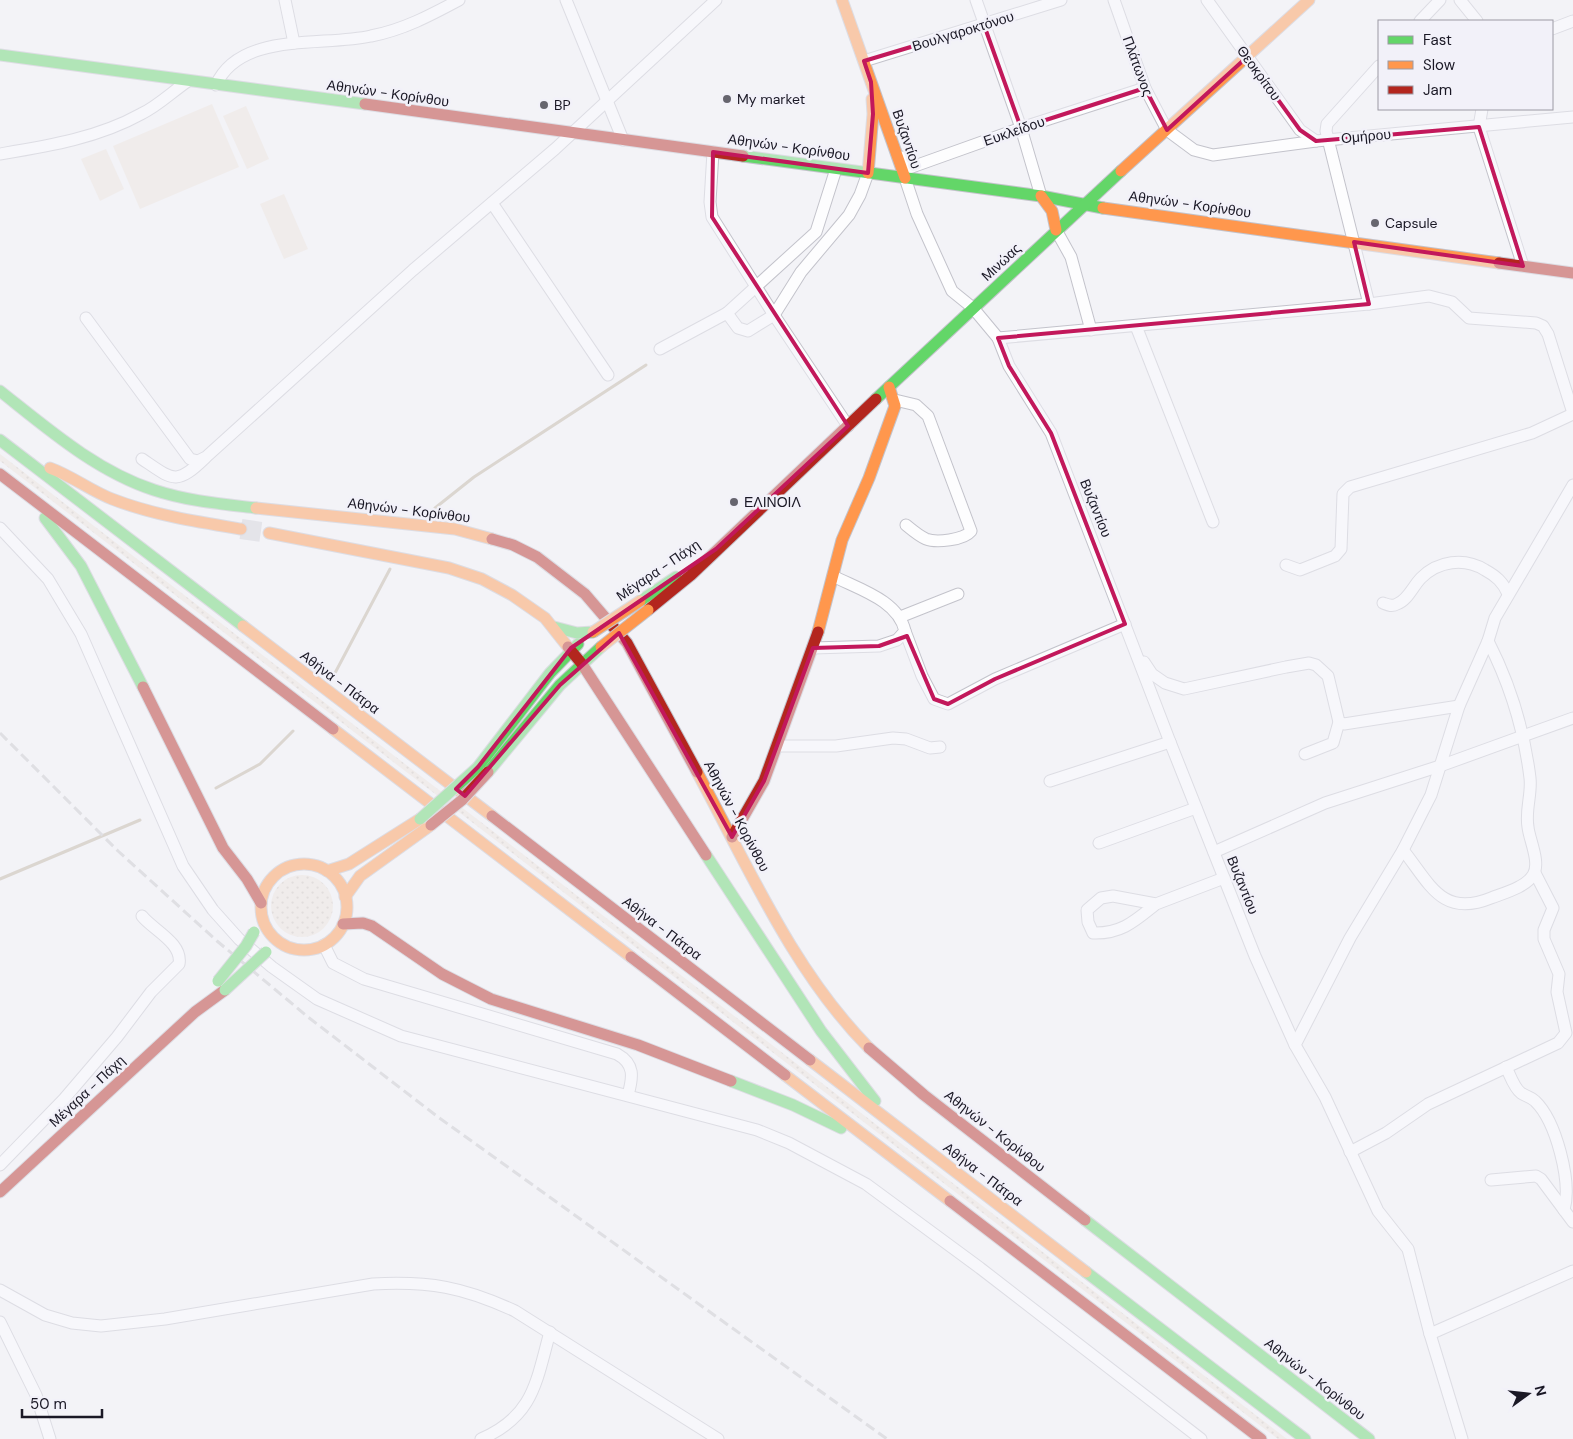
<svg xmlns="http://www.w3.org/2000/svg" width="1573" height="1439" font-family="'DM Sans',sans-serif">
	<style>
		.grass { fill: url(#grass-dots) }
		.pitch { fill: #eee5db }
		.lines { fill: none; stroke-linecap: round; stroke-linejoin: round }
		.stream { stroke: #bfb3a0; stroke-width: 3 }
		.highway-tunnel { stroke: #d2d2d8; stroke-width: 20; stroke-dasharray: 20 10; stroke-linecap: butt }
		.street-casing { stroke: #c3c3cb; stroke-width: 13 }
		.fast-casing { stroke: #c3c3cb; stroke-width: 13 }
		.slow-casing { stroke: #c3c3cb; stroke-width: 13 }
		.jam-casing { stroke: #c3c3cb; stroke-width: 13 }
		.street { stroke: #fdfdfe; stroke-width: 11 }
		.fast { stroke: #63d668; stroke-width: 11 }
		.slow { stroke: #ff974d; stroke-width: 11 }
		.jam { stroke: #b3261e; stroke-width: 11 }
		.rail { stroke: #c7c7c9; stroke-width: 3; stroke-dasharray: 10 5; stroke-linecap: butt }
		.fast-bridge-casing { stroke: #c3c3cb; stroke-width: 13; stroke-linecap: butt }
		.slow-bridge-casing { stroke: #c3c3cb; stroke-width: 13; stroke-linecap: butt }
		.jam-bridge-casing { stroke: #c3c3cb; stroke-width: 13; stroke-linecap: butt }
		.fast-bridge { stroke: #63d668; stroke-width: 11 }
		.slow-bridge { stroke: #ff974d; stroke-width: 11 }
		.jam-bridge { stroke: #b3261e; stroke-width: 11 }
		.marked { fill: none; stroke: #c2185b; stroke-width: 4; stroke-linejoin: round }
		.poi-dot { fill: #66656e; stroke: #f2f1f9; stroke-width: 2 }
		.labels { text-anchor: middle; dominant-baseline: central; stroke-width: 5; stroke-linejoin: round; paint-order: stroke }
		.street-label { font-size: 14px; fill: #1a1825; stroke: #f2f1f9 }
		.poi-label { font-size: 14px; fill: #1a1825; stroke: #f2f1f9; text-anchor: start }
	</style>
	<defs>
		<pattern id="grass-dots" width="8" height="8" patternUnits="userSpaceOnUse" patternTransform="scale(1.25)"><rect width="8" height="8" fill="#eee5db"/><path d="M2 2h.1M6 6h.1" fill="none" stroke="#ccc4bc" stroke-width="1.8" stroke-linecap="round"/></pattern>
	</defs>
	<rect width="100%" height="100%" fill="#f3f3f7"/>
	<g class="grass">
		<path d="M0,454l1287,985h-9l-1278,-978z"/>
		<circle cx="302" cy="906" r="31"/>
	</g>
	<g class="pitch">
		<path d="M212,104l27,63 -99,42 -27,-63z"/>
		<path d="M246,106l23,53 -22,10 -24,-53z"/>
		<path d="M106,149l18,40 -24,12 -19,-42z"/>
		<path d="M284,194l24,55 -24,10 -24,-55z"/>
	</g>
	<g class="lines">
		<g class="stream">
			<path d="M435,508l39,-31 172,-112"/>
			<path d="M335,673l55,-104"/>
			<path d="M216,788l44,-24 33,-33"/>
			<path d="M0,879l140,-59"/>
		</g>
		<path class="highway-tunnel" d="M241,529l28,4"/>
		<g class="street-casing">
			<g id="street">
				<path d="M285,0l9,43"/>
				<path d="M566,0l57,140"/>
				<path d="M976,0l45,128 20,68"/>
				<path d="M1114,0l31,88 22,42 27,20 19,5 103,-14 257,-24"/>
				<path d="M1207,0l93,130 16,11"/>
				<path d="M1460,0l17,21"/>
				<path d="M1420,21l20,-21"/>
				<path d="M1552,29l21,-8"/>
				<path d="M864,61l197,-61"/>
				<path d="M216,85c24,-54 107,-38 155,-49 32,-6 60,-21 88,-36"/>
				<path d="M1482,109l-3,18 44,139"/>
				<path d="M713,152l-3,50 2,15 62,98 74,111"/>
				<path d="M0,154c48,-8 98,-16 141,-40 17,-8 32,-23 47,-33"/>
				<path d="M902,157l5,11 5,-1 109,-39 124,-40"/>
				<path d="M905,178l12,36 35,77 21,17 25,30 11,28 42,67 119,309 85,214 40,89"/>
				<path d="M492,203l116,172"/>
				<path d="M1056,230l15,27 20,73"/>
				<path d="M1369,304l-43,-173 1,-7 52,-58"/>
				<path d="M727,313l89,-81 20,-63"/>
				<path d="M86,318l104,141 8,2 8,-4 207,-187 142,-121 161,-149"/>
				<path d="M1136,326l77,196"/>
				<path d="M998,338l371,-34 60,-8 23,6 17,16 67,5 7,3 5,8 25,79"/>
				<path d="M660,349l67,-36 11,15 10,3 26,-16 27,-43 48,-57 11,-20 8,-22"/>
				<path d="M895,400l21,5 12,11 43,115c-7,9 -35,12 -45,8 -7,-3 -14,-9 -20,-14"/>
				<path d="M142,459c31,21 34,27 63,-1"/>
				<path d="M0,528l48,51 33,55 102,232 30,44 26,29 33,28 45,32 84,37 356,94 32,13 77,41 114,84 221,171"/>
				<path d="M1286,565l14,5 35,-14 6,-7 2,-55 7,-7 182,-54 41,-19"/>
				<path d="M1383,603c5,2 9,4 14,1 11,-4 16,-18 24,-26 17,-17 43,-21 64,-8 11,6 18,12 23,24"/>
				<path d="M900,617l58,-23"/>
				<path d="M905,631l17,45 12,23 14,5 47,-25 130,-55"/>
				<path d="M813,648l66,-2 18,-6 8,-9c-7,-31 -47,-42 -72,-55"/>
				<path d="M1144,662l8,12 13,9 19,6 102,-22 23,-4 7,2 12,11 11,46 5,2 115,-18"/>
				<path d="M777,746h59l57,-8 13,1 24,9 10,-1"/>
				<path d="M1305,754l28,-11 6,-21"/>
				<path d="M1050,781l120,-39"/>
				<path d="M1099,843l97,-35"/>
				<path d="M1403,850c27,34 39,68 88,48 13,-5 35,-11 42,-23 8,-12 -4,-36 -5,-48 -3,-17 4,-33 2,-49 -6,-49 -20,-94 -42,-137"/>
				<path d="M1214,852l111,-49 115,-37 133,-48"/>
				<path d="M1156,904c-20,16 -34,30 -63,29l-5,-11 -1,-12 14,-12 12,-2 43,8 68,-26"/>
				<path d="M324,945l9,18 31,16 253,75c18,10 16,23 11,41"/>
				<path d="M1506,1067c4,8 8,21 15,26 4,3 10,4 14,8 21,20 37,81 29,109"/>
				<path d="M1350,1152l36,-19 42,-29 130,-61 8,-10 -9,-41 2,-18 -15,-35v-9l9,-22 -18,-35"/>
				<path d="M0,1165l64,-66 53,-62 34,-45 28,-28c4,-21 -26,-34 -37,-48"/>
				<path d="M1491,1180l45,-4 5,3 32,43"/>
				<path d="M0,1290l45,25 27,8 29,3 64,-7 208,-35c57,-3 90,3 142,27l203,128"/>
				<path d="M0,1322l36,73 14,44"/>
				<path d="M1430,1334l143,-63"/>
				<path d="M481,1439c53,-23 55,-57 69,-107"/>
				<path d="M1462,1439l-32,-105 -22,-85 -30,-38 -53,-114 -30,-52 55,-107 53,-88 28,-55 28,-89 29,-65 7,-23 78,-133"/>
			</g>
		</g>
		<g class="fast-casing">
			<g id="fast">
				<path d="M0,55l365,49"/>
				<path d="M743,156l298,40 62,12"/>
				<path d="M0,391c48,38 96,80 154,99 33,11 68,14 102,18"/>
				<path d="M876,399l245,-228"/>
				<path d="M0,440l243,186"/>
				<path d="M45,518l36,48 62,121"/>
				<path d="M640,601l36,-24"/>
				<path d="M554,627l23,6 16,-1"/>
				<path d="M478,767l72,-94 28,-29"/>
				<path d="M488,772l72,-87 41,-38"/>
				<path d="M706,855l115,176 54,70"/>
				<path d="M731,1081l62,24 48,23"/>
				<path d="M1085,1220l284,219"/>
				<path d="M1086,1272l219,167"/>
			</g>
		</g>
		<g class="slow-casing">
			<g id="slow">
				<path d="M842,0l63,178"/>
				<path d="M1121,171l188,-171"/>
				<path d="M868,173l5,-59 -1,-15"/>
				<path d="M1041,196l11,15 4,19"/>
				<path d="M1103,208l396,55"/>
				<path d="M50,468c22,8 41,23 62,31 41,16 86,23 129,30"/>
				<path d="M256,508l199,21 37,10"/>
				<path d="M269,533l180,35 33,11 30,16 33,23 23,29"/>
				<path d="M243,626l249,190"/>
				<path d="M818,632l24,-92 27,-62 26,-72 -6,-19"/>
				<path d="M333,729l298,228"/>
				<path d="M697,772c51,94 96,199 172,276"/>
				<circle cx="304" cy="907" r="43"/>
				<path d="M327,871l22,-7 71,-45"/>
				<path d="M345,897l15,-21 71,-51"/>
				<path d="M810,1060l276,212"/>
				<path d="M785,1075l165,126"/>
			</g>
		</g>
		<g class="jam-casing">
			<g id="jam">
				<path d="M365,104l378,52"/>
				<path d="M1499,263l74,10"/>
				<path d="M0,474l333,255"/>
				<path d="M492,539l21,6 24,12 48,37 42,49 70,129"/>
				<path d="M648,610l43,-35 185,-176"/>
				<path d="M568,647l14,17 124,191"/>
				<path d="M143,687l80,161 24,31 14,24"/>
				<path d="M492,816l318,244"/>
				<path d="M732,837l32,-56 54,-149"/>
				<path d="M343,924l20,-1 9,3 70,48 49,25 147,46 93,36"/>
				<path d="M631,957l154,118"/>
				<path d="M869,1048l55,47 161,125"/>
				<path d="M0,1192l195,-180 30,-22"/>
				<path d="M950,1201l311,238"/>
			</g>
		</g>
		<use href="#street" class="street"/>
		<use href="#fast" class="fast"/>
		<use href="#slow" class="slow"/>
		<use href="#jam" class="jam"/>
		<path class="rail" d="M0,733l118,118 99,90 91,76 130,100 449,322"/>
		<g class="fast-bridge-casing">
			<g id="fast-bridge">
				<path d="M420,819l58,-52"/>
				<path d="M218,981l28,-35 8,-14"/>
				<path d="M225,990l41,-38"/>
			</g>
		</g>
		<g class="slow-bridge-casing">
			<g id="slow-bridge">
				<path d="M593,632l47,-31"/>
				<path d="M601,647l47,-37"/>
			</g>
		</g>
		<g class="jam-bridge-casing">
			<path id="jam-bridge" d="M431,825l31,-25 26,-28"/>
		</g>
		<use href="#fast-bridge" class="fast-bridge"/>
		<use href="#slow-bridge" class="slow-bridge"/>
		<use href="#jam-bridge" class="jam-bridge"/>
	</g>
	<path d="M0 0H1573V1439H0ZM984,25l37,103 124,-40 22,42 80,-73 53,73 16,11 163,-14 44,139 -169,-24 15,62 -371,34 11,28 42,67 74,191 -130,55 -47,25 -14,-5 -27,-63 -28,10 -66,2 -49,133 -32,56 -113,-204 -59,52 -95,111 -9,-7 22,-22 93,-119 145,-99 132,-123 -136,-209 1,-65 155,21 5,-59 -2,-32 -7,-21z" fill="#f3f3f7" fill-opacity=".55" fill-rule="evenodd"/>
	<path class="marked" d="M984,25l37,103 124,-40 22,42 80,-73 53,73 16,11 163,-14 44,139 -169,-24 15,62 -371,34 11,28 42,67 74,191 -130,55 -47,25 -14,-5 -27,-63 -28,10 -66,2 -49,133 -32,56 -113,-204 -59,52 -95,111 -9,-7 22,-22 93,-119 145,-99 132,-123 -136,-209 1,-65 155,21 5,-59 -2,-32 -7,-21z"/>
	<g class="poi-dot">
		<circle cx="727" cy="99" r="5"/>
		<circle cx="544" cy="105" r="5"/>
		<circle cx="1375" cy="223" r="5"/>
		<circle cx="734" cy="502" r="5"/>
	</g>
	<g class="labels">
		<g class="street-label">
			<text transform="translate(963 31) rotate(-17)">Βουλγαροκτόνου</text>
			<text transform="translate(1138 66) rotate(70)">Πλάτωνος</text>
			<text transform="translate(1259 73) rotate(54)">Θεοκρίτου</text>
			<text transform="translate(388 93) rotate(8)">Αθηνών - Κορίνθου</text>
			<text transform="translate(1014 131) rotate(-19)">Ευκλείδου</text>
			<text transform="translate(1366 136) rotate(-5)">Ομήρου</text>
			<text transform="translate(907 139) rotate(71)">Βυζαντίου</text>
			<text transform="translate(789 147) rotate(8)">Αθηνών - Κορίνθου</text>
			<text transform="translate(1190 204) rotate(8)">Αθηνών - Κορίνθου</text>
			<text transform="translate(1001 262) rotate(-43)">Μινώας</text>
			<text transform="translate(1096 508) rotate(68)">Βυζαντίου</text>
			<text transform="translate(409 510) rotate(7)">Αθηνών - Κορίνθου</text>
			<text transform="translate(658 570) rotate(-34)">Μέγαρα - Πάχη</text>
			<text transform="translate(340 682) rotate(37)">Αθήνα - Πάτρα</text>
			<text transform="translate(737 816) rotate(62)">Αθηνών - Κορίνθου</text>
			<text transform="translate(1243 885) rotate(68)">Βυζαντίου</text>
			<text transform="translate(662 928) rotate(37)">Αθήνα - Πάτρα</text>
			<text transform="translate(87 1091) rotate(-43)">Μέγαρα - Πάχη</text>
			<text transform="translate(995 1131) rotate(38)">Αθηνών - Κορίνθου</text>
			<text transform="translate(983 1174) rotate(37)">Αθήνα - Πάτρα</text>
			<text transform="translate(1315 1379) rotate(38)">Αθηνών - Κορίνθου</text>
		</g>
		<g class="poi-label">
			<text x="737" y="99">My market</text>
			<text x="554" y="105">BP</text>
			<text x="1385" y="223">Capsule</text>
			<text x="744" y="502">ΕΛΙΝΟΙΛ</text>
		</g>
	</g>
	<rect x="1378" y="20" width="175" height="90" fill="#f2f1f9" stroke="#9c9aa4"/>
	<rect x="1388" y="36" width="25" height="8" fill="#63d668" stroke="#9c9aa4"/>
	<text x="1423" y="45" font-size="15" fill="#1a1825">Fast</text>
	<rect x="1388" y="61" width="25" height="8" fill="#ff974d" stroke="#9c9aa4"/>
	<text x="1423" y="70" font-size="15" fill="#1a1825">Slow</text>
	<rect x="1388" y="86" width="25" height="8" fill="#b3261e" stroke="#9c9aa4"/>
	<text x="1423" y="95" font-size="15" fill="#1a1825">Jam</text>
	<g transform="translate(1528 1394) rotate(75)" stroke="#f2f1f9" stroke-width="4" paint-order="stroke">
	<path d="M0-4L9 19L0 12L-9 19Z" fill="#1a1825"/>
	<text y="-8" font-size="14" font-weight="bold" text-anchor="middle" fill="#1a1825">N</text>
	</g>
	<path d="M22 1409v8h80v-8" fill="none" stroke="#1a1825" stroke-width="2.5"/>
	<text x="30" y="1409" font-size="15" fill="#1a1825" stroke="#f2f1f9" stroke-width="4" paint-order="stroke">50 m</text>
</svg>
